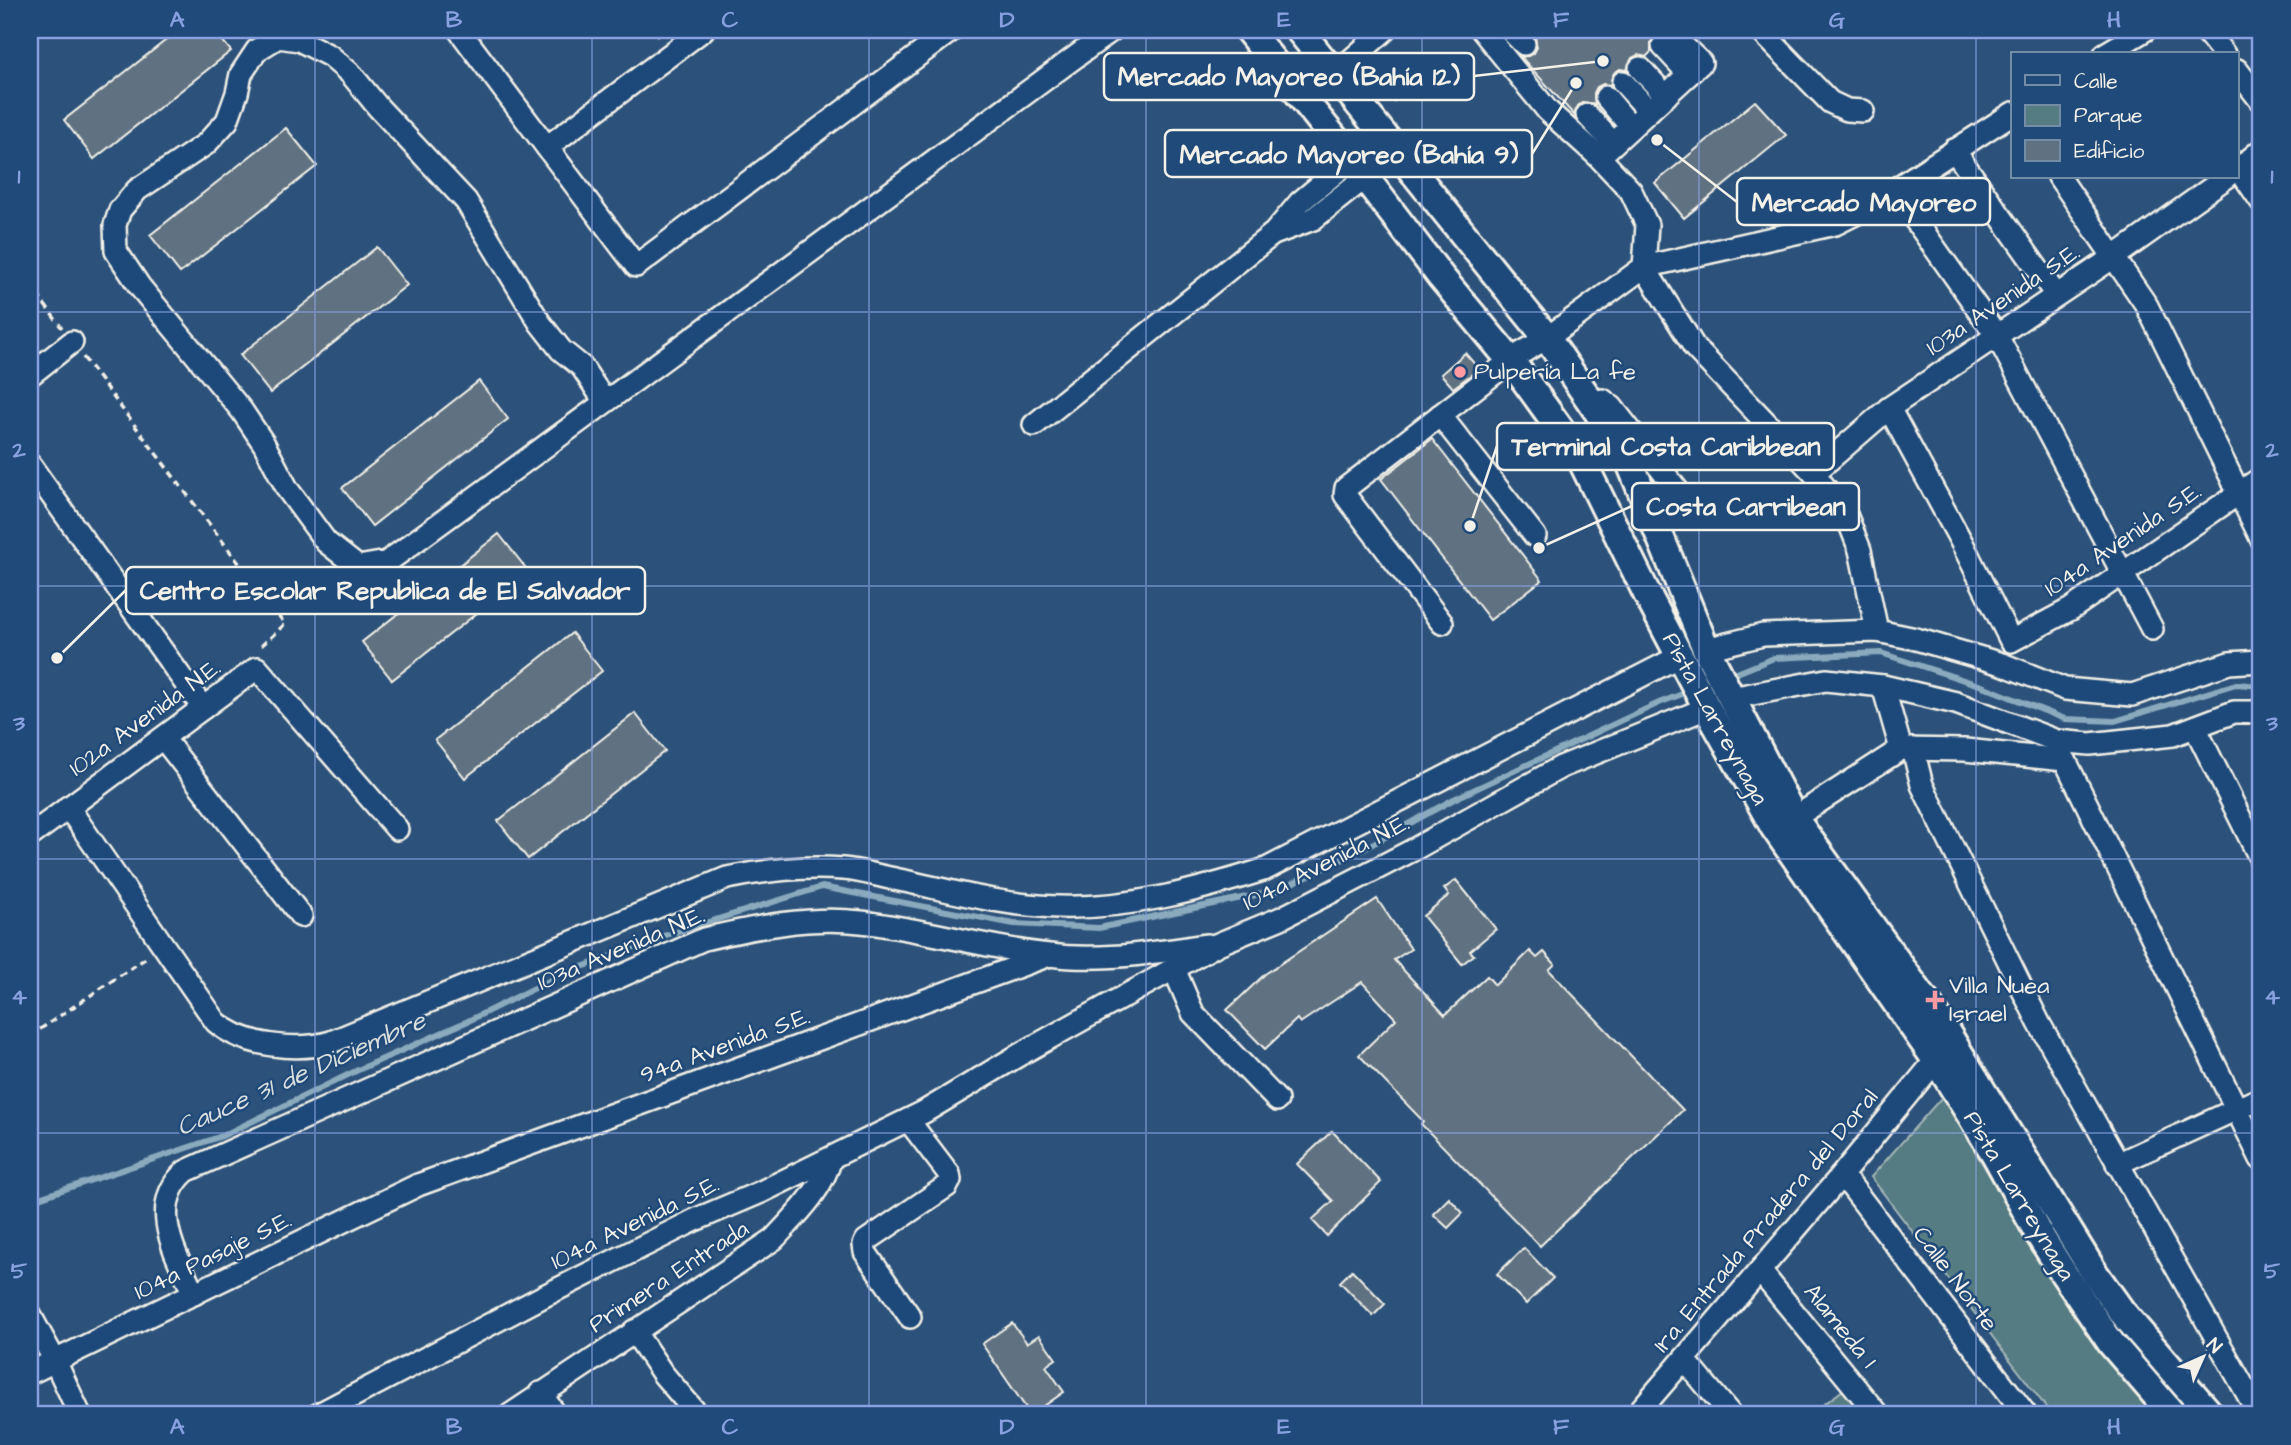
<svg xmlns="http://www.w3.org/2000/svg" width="2291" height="1445" font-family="'Architects Daughter',sans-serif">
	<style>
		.green { fill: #557c83; stroke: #a4b6b6; stroke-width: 2 }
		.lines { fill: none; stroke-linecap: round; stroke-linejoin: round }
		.stream { stroke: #8aaabd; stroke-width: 6 }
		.building { fill: #607281; stroke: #f4f1e8; stroke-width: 2 }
		.minor-casing { stroke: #f4f1e8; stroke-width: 26 }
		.major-casing { stroke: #f4f1e8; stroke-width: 32 }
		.path { stroke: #f4f1e8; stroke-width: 3.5; stroke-dasharray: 7 5; stroke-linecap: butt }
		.minor { stroke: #1f4a7a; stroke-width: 21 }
		.major { stroke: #1f4a7a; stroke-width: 26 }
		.grid { fill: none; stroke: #88a0e0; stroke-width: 2; stroke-opacity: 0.55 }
		.poi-dot { fill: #ff9aa2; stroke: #1f4a7a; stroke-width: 2.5 }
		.labels { text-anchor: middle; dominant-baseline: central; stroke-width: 5; stroke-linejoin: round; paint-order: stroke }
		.street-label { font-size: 24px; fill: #f4f1e8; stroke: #1f4a7a }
		.poi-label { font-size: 24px; fill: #f4f1e8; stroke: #1f4a7a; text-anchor: start }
		.water-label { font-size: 26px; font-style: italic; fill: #dadfdd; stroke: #1f4a7a }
		.leader { fill: none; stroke: #f4f1e8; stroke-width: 2.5 }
		.callout-dot { fill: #f4f1e8; stroke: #1f4a7a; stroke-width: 2.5 }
		.callout { fill: #1f4a7a; stroke: #f4f1e8; stroke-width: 2.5 }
		.callout-label { font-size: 26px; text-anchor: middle; font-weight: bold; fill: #f4f1e8 }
		.neatline { fill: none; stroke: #88a0e0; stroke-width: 2.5 }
		.grid-label { font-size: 23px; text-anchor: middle; font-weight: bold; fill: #88a0e0 }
	</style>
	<rect width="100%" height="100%" fill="#2c527b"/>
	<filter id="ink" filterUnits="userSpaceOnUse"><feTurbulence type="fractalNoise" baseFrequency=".0143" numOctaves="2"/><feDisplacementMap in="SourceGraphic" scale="14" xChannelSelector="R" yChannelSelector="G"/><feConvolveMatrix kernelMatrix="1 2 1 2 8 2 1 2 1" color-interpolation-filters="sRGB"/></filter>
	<g filter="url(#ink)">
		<g class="green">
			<path d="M1942,1097l81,133 134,185h-105l-181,-238z"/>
			<path d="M1843,1390l19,25h-52z"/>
		</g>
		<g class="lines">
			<g class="stream">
				<path d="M1727,677l47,-19 107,-5 101,33 83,33 50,2 121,-37 25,2"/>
				<path d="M30,1201l192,-65 136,-66 110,-49 93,-46 102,-39 159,-49 192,37 85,4 176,-37 79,-37 100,-55 205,-96 31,-12"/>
			</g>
		</g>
		<g class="building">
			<path d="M179,30h35l17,21 -137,108 -30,-39z"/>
			<path d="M1544,30h118l-11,12v10l-5,5 -8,-2 -6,3 -5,12 -7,-1 -6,4 -4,12 -7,-1 -6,3 -3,6 1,11 -12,-2 -5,4 -4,9 -53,-58 7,-1 6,-3 3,-6 -2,-9z"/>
			<path d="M1390,73l16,18 -12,10 -15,-18z"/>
			<path d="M1755,101l31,34 -102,83 -29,-35z"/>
			<path d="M286,128l31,38 -137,107 -30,-38z"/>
			<path d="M377,247l30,38 -137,108 -30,-38z"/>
			<path d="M1465,353l14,16 -26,19 -12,-14z"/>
			<path d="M479,381l29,38 -136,107 -30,-38z"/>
			<path d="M1432,439l110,141 -52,40 -109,-141z"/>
			<path d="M499,534l30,38 -137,108 -30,-38z"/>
			<path d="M572,633l30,38 -137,107 -30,-38z"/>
			<path d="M635,713l30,38 -137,108 -30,-38z"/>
			<path d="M1456,880l40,49 -26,22 4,4 -12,9 -39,-48 26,-21 -5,-6z"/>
			<path d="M1377,899l34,50 -17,11 51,55 42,-39 8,9 35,-34 7,7 7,-6 11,12 -6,6 134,140 -143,136 -119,-122 2,-3 -64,-66 37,-36 -34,-37 -62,41 -3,-4 -32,30 -38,-39 38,-36z"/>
			<path d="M1332,1131l49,51 -54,54 -15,-16 21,-19 -36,-37z"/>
			<path d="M1449,1198l14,15 -15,15 -15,-14z"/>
			<path d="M1524,1248l29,30 -27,26 -29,-30z"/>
			<path d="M1352,1270l33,34 -12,12 -33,-34z"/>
			<path d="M1012,1323l15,20 12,-8 17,24 -10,7 18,26 -33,23 -49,-71z"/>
		</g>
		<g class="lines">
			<g class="minor-casing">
				<g id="minor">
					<path d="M459,30l177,236 316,-236"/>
					<path d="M1482,30l66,81 51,46 32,34 16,34 -3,42 51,81 119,125 33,44 13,33 17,81"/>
					<path d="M1510,30l14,14"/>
					<path d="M1760,30l70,72 17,8 16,1"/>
					<path d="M2205,30l19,24"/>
					<path d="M1663,46l26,28"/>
					<path d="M2105,54l40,-24"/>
					<path d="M1640,68l26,28"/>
					<path d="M2237,70l24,31"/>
					<path d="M1334,75l51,-45"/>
					<path d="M1623,82l26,29"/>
					<path d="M1606,97l25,30"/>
					<path d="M1587,115l26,28"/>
					<path d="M547,147l156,-117"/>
					<path d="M1954,150l102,145"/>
					<path d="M1599,157l102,-94 -28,-27"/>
					<path d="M2239,169l22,32"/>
					<path d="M2237,170l24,-20"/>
					<path d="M2059,177l88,129 114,232"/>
					<path d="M1894,190l103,146 155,293"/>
					<path d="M1276,233l37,-14 84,-67"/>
					<path d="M30,375l42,-33"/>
					<path d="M605,402l-23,-35 -21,-17 -21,-27 -74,-122 -88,-94 -27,-33 -21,-18 -31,-16 -21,-3 -21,13 -16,24 -4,19 -10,28 -21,23 -69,46 -17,20 -5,15 1,26 24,36 102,124 22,33 24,46 38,52 32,25 29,-5 100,-73 625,-459"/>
					<path d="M1592,402l11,-2 9,7 70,89"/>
					<path d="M1889,408l73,135 49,98 60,-32 190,-131"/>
					<path d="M1440,415l95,121"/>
					<path d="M1034,425l240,-192 26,-31 82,-68"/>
					<path d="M30,465l173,243"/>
					<path d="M1814,473l75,-65 225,-151 113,-80"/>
					<path d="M1442,623l-97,-128 1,-7 172,-133 29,-17 97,-71 191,-43 26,-13 152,-98"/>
					<path d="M1706,649l57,-14 114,-4 39,8 86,25 63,25 67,6 97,-32 32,-2"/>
					<path d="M1883,686l18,63"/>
					<path d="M1731,698l95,-18 57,6 73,17 101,38 33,3 83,-9 61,-23h27"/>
					<path d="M2195,727l66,133"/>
					<path d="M163,738l138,178"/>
					<path d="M1913,749l9,36 117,238 217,386"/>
					<path d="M68,807l148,215c27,24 81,30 115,20l396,-164c39,-8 76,-12 116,-9 16,1 32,6 47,9 55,11 112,28 168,29 71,2 142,-17 208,-38l414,-213"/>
					<path d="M1794,818l107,-69 64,1 100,10 196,399"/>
					<path d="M30,836l227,-168 140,161"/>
					<path d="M1174,969l19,44 84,87"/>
					<path d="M908,1120l41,54 1,6 -3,6 -81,55 -2,4 1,7 45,65"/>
					<path d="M2117,1164l144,-66"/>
					<path d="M1840,1177l11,9 175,229"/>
					<path d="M1760,1271l118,144"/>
					<path d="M194,1294c-17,-38 -48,-88 -8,-123l518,-232c52,-12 104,-23 157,-17 63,7 125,26 188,33 53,7 106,-3 159,-10"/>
					<path d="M30,1315l25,46 25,54"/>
					<path d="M634,1331l29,43 35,41"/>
					<path d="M1684,1359l47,56"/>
					<path d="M30,1373l388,-188 629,-229"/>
					<path d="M540,1393l16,22"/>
					<path d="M317,1415l227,-119 151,-76 66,-28 163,-80 95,-57 199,-111 63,-26 130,-67 150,-84 146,-59"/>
					<path d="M510,1415l264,-176c22,-24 48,-48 57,-81"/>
					<path d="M1636,1415l204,-238 96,-117"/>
				</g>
			</g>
			<g class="major-casing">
				<g id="major">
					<path d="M1248,30l103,129 90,118 70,84 68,94 69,141 59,112 67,119 162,233 59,94 42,77 27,43 47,69 62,72"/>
					<path d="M1299,30l248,308 79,115 80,196 88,169 143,199 158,257 27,38 89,103"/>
				</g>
			</g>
			<g class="path">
				<path d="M655,30l5,7"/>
				<path d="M30,285l32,43"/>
				<path d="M83,357l202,267 -26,24"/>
				<path d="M30,1036l119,-80"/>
			</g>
			<use href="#minor" class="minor"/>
			<use href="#major" class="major"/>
		</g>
	</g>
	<path class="grid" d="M315,30v1385M592,30v1385M869,30v1385M1146,30v1385M1422,30v1385M1699,30v1385M1976,30v1385M30,312h2231M30,586h2231M30,859h2231M30,1133h2231"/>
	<g class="poi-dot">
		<circle cx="1460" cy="372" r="7"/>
		<path d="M1931.5 989.5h7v7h7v7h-7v7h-7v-7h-7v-7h7z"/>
	</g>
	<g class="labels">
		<g class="street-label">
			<text transform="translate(2003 300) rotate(-34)">103a Avenida S.E.</text>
			<text transform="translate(2123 540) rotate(-34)">104a Avenida S.E.</text>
			<text transform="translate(145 718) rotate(-36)">102a Avenida N.E.</text>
			<text transform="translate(1715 719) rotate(61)">Pista Larreynaga</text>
			<text transform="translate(1326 863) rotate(-27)">104a Avenida N.E.</text>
			<text transform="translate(621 949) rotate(-23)">103a Avenida N.E.</text>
			<text transform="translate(725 1046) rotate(-20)">94a Avenida S.E.</text>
			<text transform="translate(2019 1196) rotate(59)">Pista Larreynaga</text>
			<text transform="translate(1766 1221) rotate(-50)">1ra. Entrada Pradera del Doral</text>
			<text transform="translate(635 1223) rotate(-26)">104a Avenida S.E.</text>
			<text transform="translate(213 1256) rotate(-26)">104a Pasaje S.E.</text>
			<text transform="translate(669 1277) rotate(-33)">Primera Entrada</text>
			<text transform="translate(1955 1279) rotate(53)">Calle Norte</text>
			<text transform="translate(1840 1326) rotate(51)">Alameda 1</text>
		</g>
		<g class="poi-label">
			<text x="1474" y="372">Pulpería La fe</text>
			<text x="1949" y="986">Villa Nuea<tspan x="1949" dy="28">Israel</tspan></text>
		</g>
		<g class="water-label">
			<text transform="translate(301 1074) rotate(-24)">Cauce 31 de Diciembre</text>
		</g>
	</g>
	<path class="leader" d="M1603 61L1474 76M1576 83L1532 154M1657 140L1737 202M1470 526L1497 446M1539 548L1632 506M57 658L126 590"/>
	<g class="callout-dot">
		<circle cx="1603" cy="61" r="7"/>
		<circle cx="1576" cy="83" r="7"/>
		<circle cx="1657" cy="140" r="7"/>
		<circle cx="1470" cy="526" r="7"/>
		<circle cx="1539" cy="548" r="7"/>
		<circle cx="57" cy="658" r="7"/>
	</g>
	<g class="callout">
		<rect x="1104" y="53" width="370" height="47" rx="7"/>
		<rect x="1165" y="130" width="367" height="47" rx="7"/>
		<rect x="1737" y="178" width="253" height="47" rx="7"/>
		<rect x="1497" y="423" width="337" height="47" rx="7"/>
		<rect x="1632" y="483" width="227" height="47" rx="7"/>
		<rect x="126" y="567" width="519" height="47" rx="7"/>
	</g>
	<g class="callout-label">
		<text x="1289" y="85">Mercado Mayoreo (Bahía 12)</text>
		<text x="1349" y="163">Mercado Mayoreo (Bahía 9)</text>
		<text x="1864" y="211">Mercado Mayoreo</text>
		<text x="1666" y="455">Terminal Costa Caribbean</text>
		<text x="1746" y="515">Costa Carribean</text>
		<text x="385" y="599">Centro Escolar Republica de El Salvador</text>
	</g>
	<rect width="2291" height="1445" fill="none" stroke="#1f4a7a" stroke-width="77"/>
	<rect x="2011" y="52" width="228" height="126" fill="#1f4a7a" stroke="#748da6" stroke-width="2"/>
	<rect x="2025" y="75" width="35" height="10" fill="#1f4a7a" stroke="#748da6" stroke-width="2"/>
	<text x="2074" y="88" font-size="21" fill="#f4f1e8">Calle</text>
	<rect x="2025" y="105" width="35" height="21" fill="#557c83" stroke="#748da6" stroke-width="2"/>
	<text x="2074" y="122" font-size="21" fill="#f4f1e8">Parque</text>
	<rect x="2025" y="140" width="35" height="21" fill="#607281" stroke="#748da6" stroke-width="2"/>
	<text x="2074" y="158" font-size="21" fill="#f4f1e8">Edificio</text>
	<g transform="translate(2203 1357) rotate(45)" stroke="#1f4a7a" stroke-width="5" paint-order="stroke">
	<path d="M0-5L12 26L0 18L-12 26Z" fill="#f4f1e8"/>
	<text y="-10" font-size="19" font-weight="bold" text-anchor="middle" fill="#f4f1e8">N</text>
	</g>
	<rect x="38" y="38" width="2214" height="1368" class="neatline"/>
	<g class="grid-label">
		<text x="177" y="27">A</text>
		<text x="454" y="27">B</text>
		<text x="730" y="27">C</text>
		<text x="1007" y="27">D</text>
		<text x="1284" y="27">E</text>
		<text x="1561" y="27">F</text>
		<text x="1837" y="27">G</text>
		<text x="2114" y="27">H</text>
		<text x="19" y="183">1</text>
		<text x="2272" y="183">1</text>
		<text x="19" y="457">2</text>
		<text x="2272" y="457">2</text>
		<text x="19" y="730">3</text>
		<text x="2272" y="730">3</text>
		<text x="19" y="1004">4</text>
		<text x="2272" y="1004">4</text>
		<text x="19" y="1278">5</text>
		<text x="2272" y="1278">5</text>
		<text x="177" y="1434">A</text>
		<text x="454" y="1434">B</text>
		<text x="730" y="1434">C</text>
		<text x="1007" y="1434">D</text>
		<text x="1284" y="1434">E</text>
		<text x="1561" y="1434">F</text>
		<text x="1837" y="1434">G</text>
		<text x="2114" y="1434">H</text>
	</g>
</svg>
